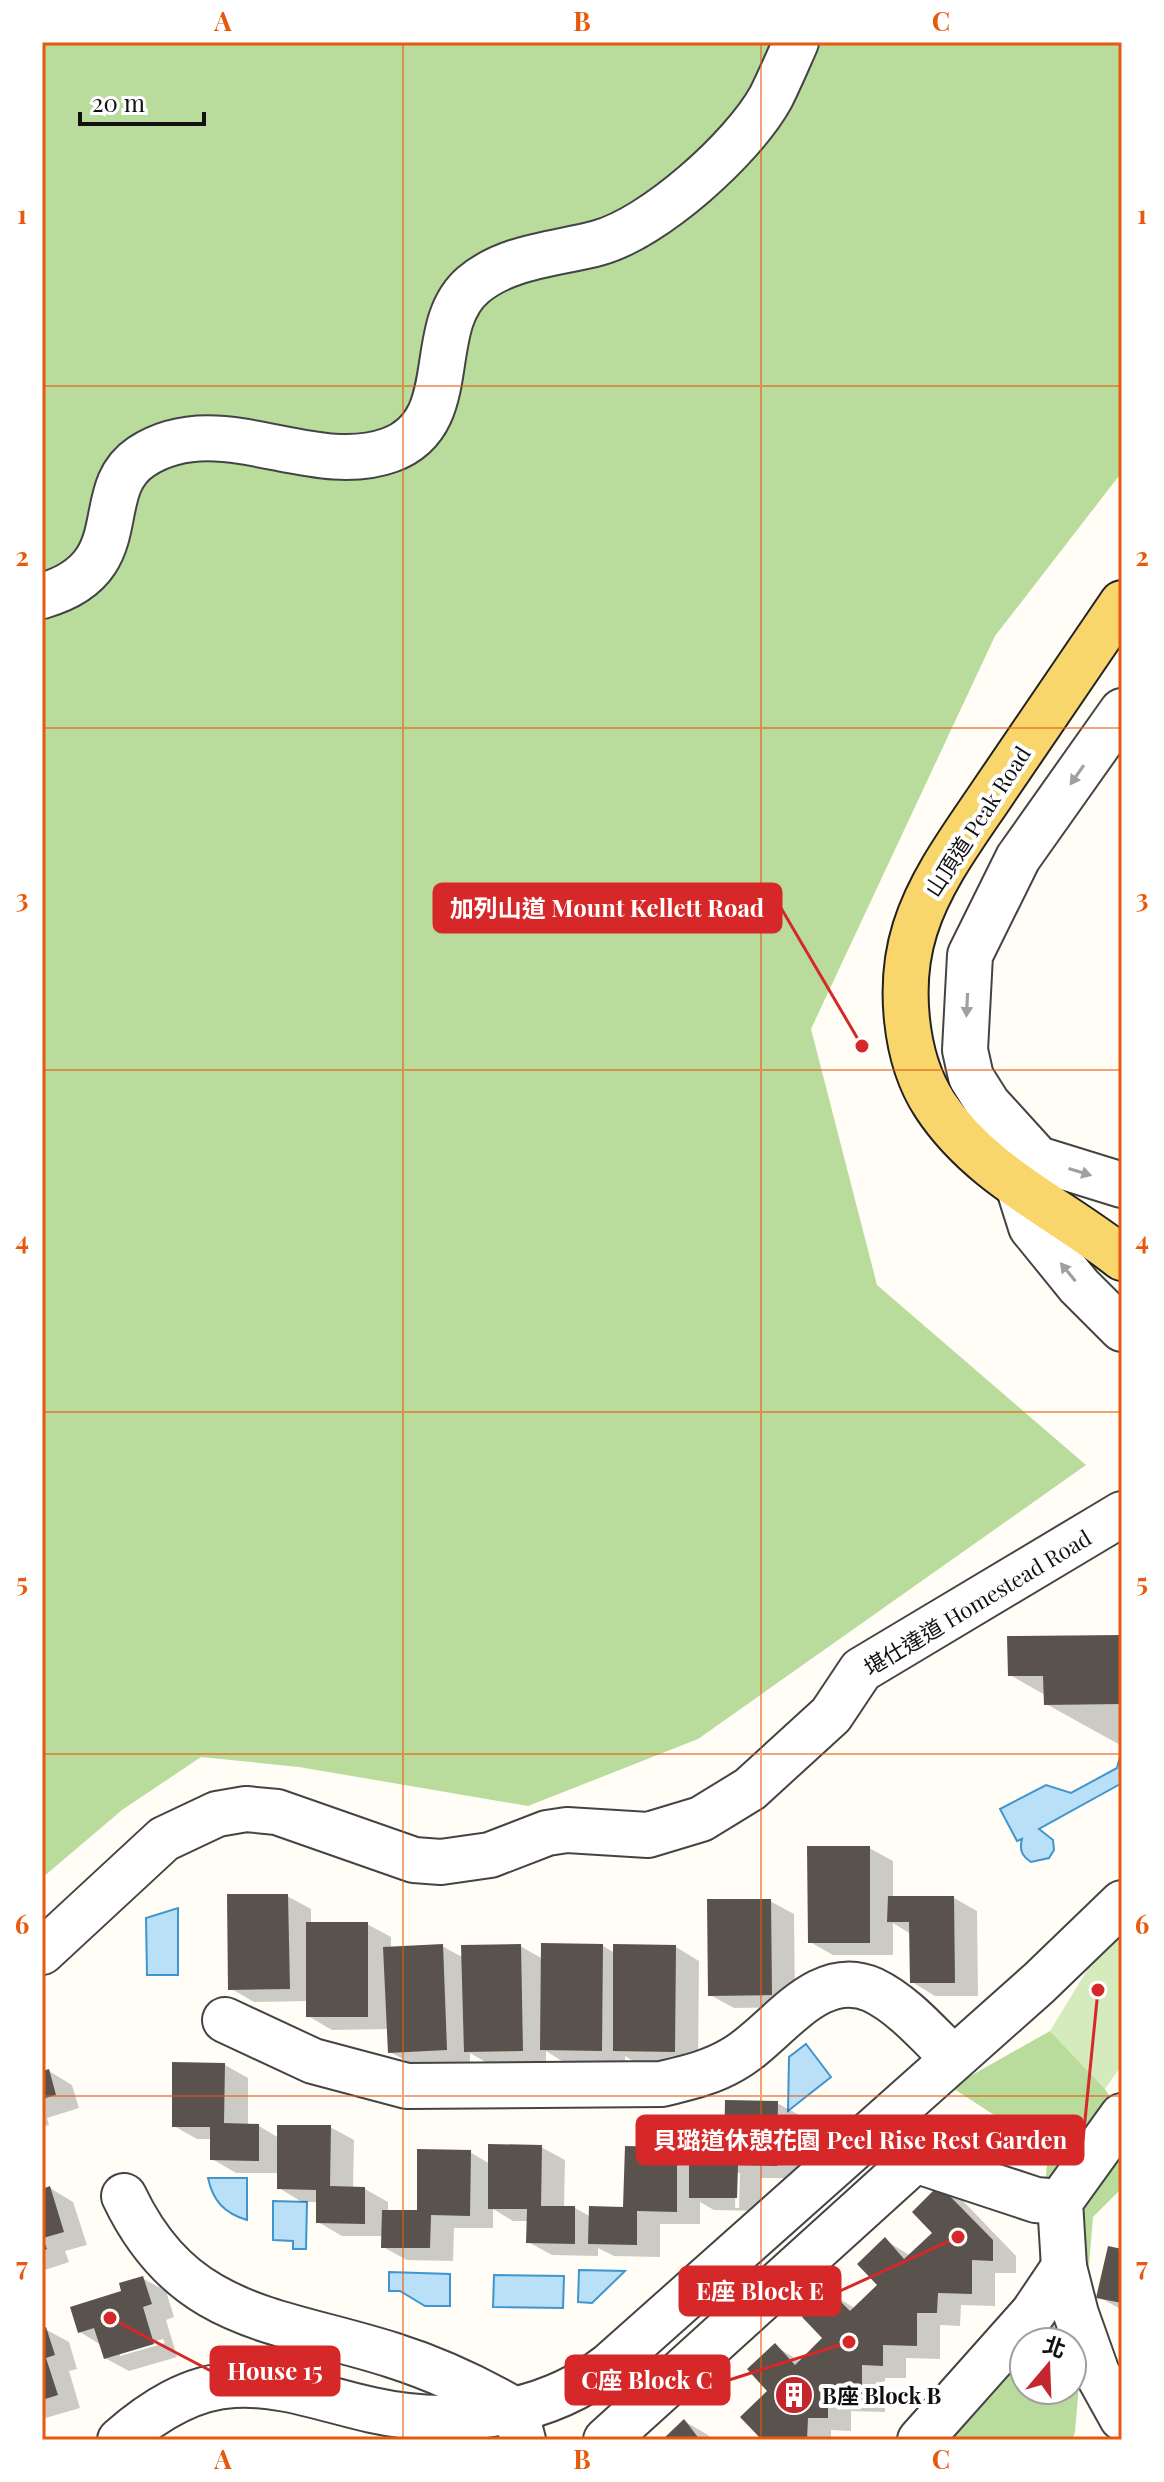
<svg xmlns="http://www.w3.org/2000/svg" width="1164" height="2482" font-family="'Playfair Display','Noto Sans TC',serif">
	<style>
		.green { fill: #d5ebbd }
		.forest { fill: #b9dc9c; fill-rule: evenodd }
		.water { fill: #b9e0f7; stroke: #3f96cf; stroke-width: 2 }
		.shadow { fill: #0003; fill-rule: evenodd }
		.building { fill: #5a524d }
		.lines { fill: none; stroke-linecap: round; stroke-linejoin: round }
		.minor-casing { stroke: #444; stroke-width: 48 }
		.major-casing { stroke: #222; stroke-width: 48 }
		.minor { stroke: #fff; stroke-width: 44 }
		.major { stroke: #f9d66b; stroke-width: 44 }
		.oneway { fill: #a0a0a0 }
		.grid { fill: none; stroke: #e8590c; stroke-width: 2; stroke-opacity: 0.55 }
		.labels { text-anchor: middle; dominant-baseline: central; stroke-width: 8; stroke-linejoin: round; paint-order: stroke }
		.street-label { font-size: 22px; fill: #111; stroke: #fff }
		.poi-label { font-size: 22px; font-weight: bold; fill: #111; stroke: #fff; text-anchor: start }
		.leader { fill: none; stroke: #d62828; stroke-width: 3 }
		.callout-dot { fill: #d62828; stroke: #fff; stroke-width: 3 }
		.callout { fill: #d62828; stroke: #d62828; stroke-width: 3 }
		.callout-label { font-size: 24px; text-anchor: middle; font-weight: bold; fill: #fff }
		.neatline { fill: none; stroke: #e8590c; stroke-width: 3 }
		.grid-label { font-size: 26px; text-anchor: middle; font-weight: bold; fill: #e8590c }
	</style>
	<rect width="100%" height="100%" fill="#fffdf5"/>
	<path class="green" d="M1122,1929v136l-17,24 -55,-58 50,-82z"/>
	<g class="forest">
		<path d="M42,42h1080v430l-127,164 -184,393 66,256 209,180 -388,274 -170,67 -229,-39 -98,-10 -79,53 -80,68z"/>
		<path d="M1050,2031l55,58 17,25v74l-29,29 -18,215 -3,8h-165l131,-166 10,-124 -97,-63zM1024,2342h48v48h-48z"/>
	</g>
	<g class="water">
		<path d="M1122,1749v34l-83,46 14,11 1,10 -5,8 -18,4c-9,-6 -12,-12 -9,-23l-5,2 -17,-32 46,-24 25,8 46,-25z"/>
		<path d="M178,1908v67h-31l-1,-57z"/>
		<path d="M806,2044l25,33 -43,34 1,-54z"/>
		<path d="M208,2178h39v42c-23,-7 -34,-19 -39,-42z"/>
		<path d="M273,2201l34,1 -1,47h-13v-8l-20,-1z"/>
		<path d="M579,2270l46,1 -33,32 -14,-1z"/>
		<path d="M389,2272l61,2v32h-25l-25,-15h-11z"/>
		<path d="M494,2275l70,1 -1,32 -70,-1z"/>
	</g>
	<g class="shadow">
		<path d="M1122,1637v109l-76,-42 -1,-9 -35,-20z"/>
		<path d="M869,1848l24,13v37h61l23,13 1,85h-43l-23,-14 -1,-48 -18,-11v32h-60l-23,-13z"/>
		<path d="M287,1896l24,13v15h56l24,13v11l51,-2 22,12 56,-12 23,13 60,-13 12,7 61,-6 23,14 -1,104 -60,-1 -13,-8v8l-60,-1 -19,-12v12l-57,1 -19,-11v10l-56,2 -24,-13 -1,-23 -57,1 -24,-14v-15l-54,1 -24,-14z"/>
		<path d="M770,1901l24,13 1,93 -61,1 -24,-13z"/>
		<path d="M225,2065l23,13v48h11l20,12 51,-11 24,13 -1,48 12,1 23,13v10h31l51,-60 20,12 51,-17 24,13 -1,48h11l16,9 34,-8 52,-60 23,14h26l51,-60 24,13 -1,62h-39v33l-47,-1 -14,-8v22h-40v33l-46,-1 -16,-8v8l-46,-1 -24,-13 1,-21h-16l-20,-12v19h-39l-1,33 -46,-1 -24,-13v-11h-41l-24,-14v-20h-16l-23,-14v-15h-43l-24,-14v-20h-15l-23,-13zM736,2173h4l-1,35h-4z"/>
		<path d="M49,2071l23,14 7,23 -32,10 2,7 -7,2v-54z"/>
		<path d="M940,2187l23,14 53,55v17h-21v33l-34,-1 -1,21 -20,-1v34l-34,-1v20h-21v34l-34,-1v20l-20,-1v10h-66l10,-94 26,16 24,-24 5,-45 26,16 24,-24 5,-45 26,16 24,-23z"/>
		<path d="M50,2188l23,14 14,43 -22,6 4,11 -27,9v-80z"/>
		<path d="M1122,2251v59l-23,-13z"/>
		<path d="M142,2278l24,13 8,26 -8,3 11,37 -48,14 -24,-13 -4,-13 -21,-13zM163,2339l2,4 -45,13v-4z"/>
		<path d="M45,2329l24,13 8,27 -8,2 11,37 -38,11v-89z"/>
		<path d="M684,2421l24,14 4,5h-47z"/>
	</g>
	<g class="building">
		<path d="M1122,1635v69l-78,1 -1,-29h-35l-1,-40z"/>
		<path d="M807,1846h63v97h-62z"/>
		<path d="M227,1894h61l2,95 -62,1z"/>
		<path d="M888,1896h66l1,87h-45l-1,-61h-22z"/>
		<path d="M707,1899h64l1,96 -64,1z"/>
		<rect x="306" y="1922" width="62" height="95"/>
		<path d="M541,1943l62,1 -1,107 -62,-1z"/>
		<path d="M443,1944l4,106 -59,3 -5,-106z"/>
		<path d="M521,1944l2,107 -59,1 -3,-107z"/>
		<path d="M613,1944l63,1 -1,107 -62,-1z"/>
		<path d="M172,2062l53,1 -1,60 35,1v37l-49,-1v-33h-38z"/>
		<path d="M49,2069l7,26 -14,4v-28z"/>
		<path d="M725,2100l53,1 -1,65 -39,-1 -1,33h-48v-37h35z"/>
		<path d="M277,2125h54l-1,61 35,1v37l-49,-1v-33l-39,-1z"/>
		<path d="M488,2144l54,1 -1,61h34v38l-49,-1 1,-34h-39z"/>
		<path d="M625,2146l52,1v65l-40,-1v34l-49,-1 1,-38 34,1z"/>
		<path d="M417,2149l54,1 -1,66 -39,-1 -1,33h-49l1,-38h35z"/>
		<path d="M939,2185l54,55v21l-21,-1v34l-34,-1 -1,20h-20v33l-34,-1v21l-21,-1v34h-34v19h-20l-1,22h-45l-22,-23 27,-26 -20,-22 28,-26 20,22 27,-27 -20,-21 28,-26 20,20 27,-26 -20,-21 28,-27 19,22 28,-26 -20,-21z"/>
		<path d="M50,2186l14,46 -21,6 4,11 -5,2v-62z"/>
		<path d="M1108,2246l14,3v54l-26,-5z"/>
		<path d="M143,2276l9,28 -9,3 11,37 -50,15 -10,-31 -16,5 -8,-26 51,-16 -2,-8z"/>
		<path d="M46,2327l9,28 -9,3 12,37 -16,5v-72z"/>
		<path d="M684,2419l16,21h-38z"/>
	</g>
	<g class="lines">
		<g class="minor-casing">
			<g id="minor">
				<path d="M42,596c97,-28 47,-104 99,-139 78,-51 169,22 249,-7 74,-27 33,-122 83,-165 34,-29 84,-31 125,-42 56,-15 145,-95 173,-146 9,-18 17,-37 25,-55"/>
				<path d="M1122,711l-104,147 -48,97 -5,95 6,27 17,27 50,55 84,26"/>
				<path d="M1019,1189l12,38 48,59 43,43"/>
				<path d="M42,1952l122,-113 53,-25 29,-5 31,3 137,48 27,2 49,-7 57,-22 20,-3 81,5 53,-16 49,-30 81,-74 30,-45 261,-156"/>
				<path d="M225,2020l88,41 94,25 255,-2c24,-6 48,-11 70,-24 43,-23 84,-96 141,-70 31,15 56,45 80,68"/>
				<path d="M1122,2116l-62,86 4,65 12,47 21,59 25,45"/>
				<path d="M124,2196c59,124 151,122 268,159 44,14 83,32 123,55l8,30"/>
				<path d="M120,2440c32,-28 70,-53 114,-55 46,-3 93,15 138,25 80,18 173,6 238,-45l429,-382 83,-80"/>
				<path d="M606,2440l309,-280 121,40 24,2"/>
				<path d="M920,2440l113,-127 31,-46"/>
			</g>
		</g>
		<g class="major-casing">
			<path id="major" d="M1122,603c-42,61 -84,123 -126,185 -30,45 -65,90 -81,141 -17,54 -11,129 20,176 46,70 124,103 187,153"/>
		</g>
		<use href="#minor" class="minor"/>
		<use href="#major" class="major"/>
	</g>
	<defs><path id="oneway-solid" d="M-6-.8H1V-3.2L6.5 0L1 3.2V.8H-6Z" transform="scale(2)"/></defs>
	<g class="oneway">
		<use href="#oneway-solid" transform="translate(1077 775) rotate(125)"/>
		<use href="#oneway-solid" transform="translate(967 1005) rotate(93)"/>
		<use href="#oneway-solid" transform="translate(1080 1172) rotate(17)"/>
		<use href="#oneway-solid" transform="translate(1068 1272) rotate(-129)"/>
	</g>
	<path class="grid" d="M403,42v2398M761,42v2398M42,386h1080M42,728h1080M42,1070h1080M42,1412h1080M42,1754h1080M42,2096h1080"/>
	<defs>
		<g id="building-disc" transform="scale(2)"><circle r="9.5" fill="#c4262e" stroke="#fff"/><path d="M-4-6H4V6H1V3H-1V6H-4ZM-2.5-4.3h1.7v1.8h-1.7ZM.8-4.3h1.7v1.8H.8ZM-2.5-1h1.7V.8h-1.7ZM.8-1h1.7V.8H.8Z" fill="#fff"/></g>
	</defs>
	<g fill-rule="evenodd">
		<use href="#building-disc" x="794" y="2395"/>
	</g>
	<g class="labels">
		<g class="street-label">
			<text transform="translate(977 821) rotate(-57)">山頂道 Peak Road</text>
			<text transform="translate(977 1602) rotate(-31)">堪仕達道 Homestead Road</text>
		</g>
		<g class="poi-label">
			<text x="822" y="2395">B座 Block B</text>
		</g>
	</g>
	<path class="leader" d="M862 1046L781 908M1098 1990L1083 2140M958 2237L840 2291M110 2318L211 2371M849 2342L729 2380"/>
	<g class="callout-dot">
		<circle cx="862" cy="1046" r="8"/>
		<circle cx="1098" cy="1990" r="8"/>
		<circle cx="958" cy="2237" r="8"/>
		<circle cx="110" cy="2318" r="8"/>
		<circle cx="849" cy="2342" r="8"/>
	</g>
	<g class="callout">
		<rect x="434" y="884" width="347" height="48" rx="8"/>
		<rect x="637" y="2116" width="446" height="48" rx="8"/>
		<rect x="680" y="2267" width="160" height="48" rx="8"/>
		<rect x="211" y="2347" width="128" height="48" rx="8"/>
		<rect x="566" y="2356" width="163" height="48" rx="8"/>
	</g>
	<g class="callout-label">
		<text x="607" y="917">加列山道 Mount Kellett Road</text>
		<text x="860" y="2149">貝璐道休憩花園 Peel Rise Rest Garden</text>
		<text x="760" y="2300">E座 Block E</text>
		<text x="275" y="2380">House 15</text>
		<text x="647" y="2389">C座 Block C</text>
	</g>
	<rect width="1164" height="2482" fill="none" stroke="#ffffff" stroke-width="88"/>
	<g transform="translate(1048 2366) rotate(19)"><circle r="38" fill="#ffffff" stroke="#a0a0a0" stroke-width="2"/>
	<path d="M0-6L14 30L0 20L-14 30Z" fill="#c4262e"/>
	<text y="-12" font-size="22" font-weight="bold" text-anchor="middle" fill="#111111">北</text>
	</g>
	<path d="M80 112v12h124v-12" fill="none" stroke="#111111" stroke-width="4"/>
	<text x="92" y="112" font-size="24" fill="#111111" stroke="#ffffff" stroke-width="6" paint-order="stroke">20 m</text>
	<rect x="44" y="44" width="1076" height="2394" class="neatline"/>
	<g class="grid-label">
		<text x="223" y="31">A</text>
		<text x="582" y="31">B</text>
		<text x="941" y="31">C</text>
		<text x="22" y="224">1</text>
		<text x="1142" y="224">1</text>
		<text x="22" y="566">2</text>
		<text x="1142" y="566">2</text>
		<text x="22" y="908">3</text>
		<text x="1142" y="908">3</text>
		<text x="22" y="1250">4</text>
		<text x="1142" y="1250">4</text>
		<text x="22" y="1592">5</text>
		<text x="1142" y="1592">5</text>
		<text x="22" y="1934">6</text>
		<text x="1142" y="1934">6</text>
		<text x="22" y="2276">7</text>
		<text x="1142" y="2276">7</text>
		<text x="223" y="2469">A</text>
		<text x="582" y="2469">B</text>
		<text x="941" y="2469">C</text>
	</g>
</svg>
